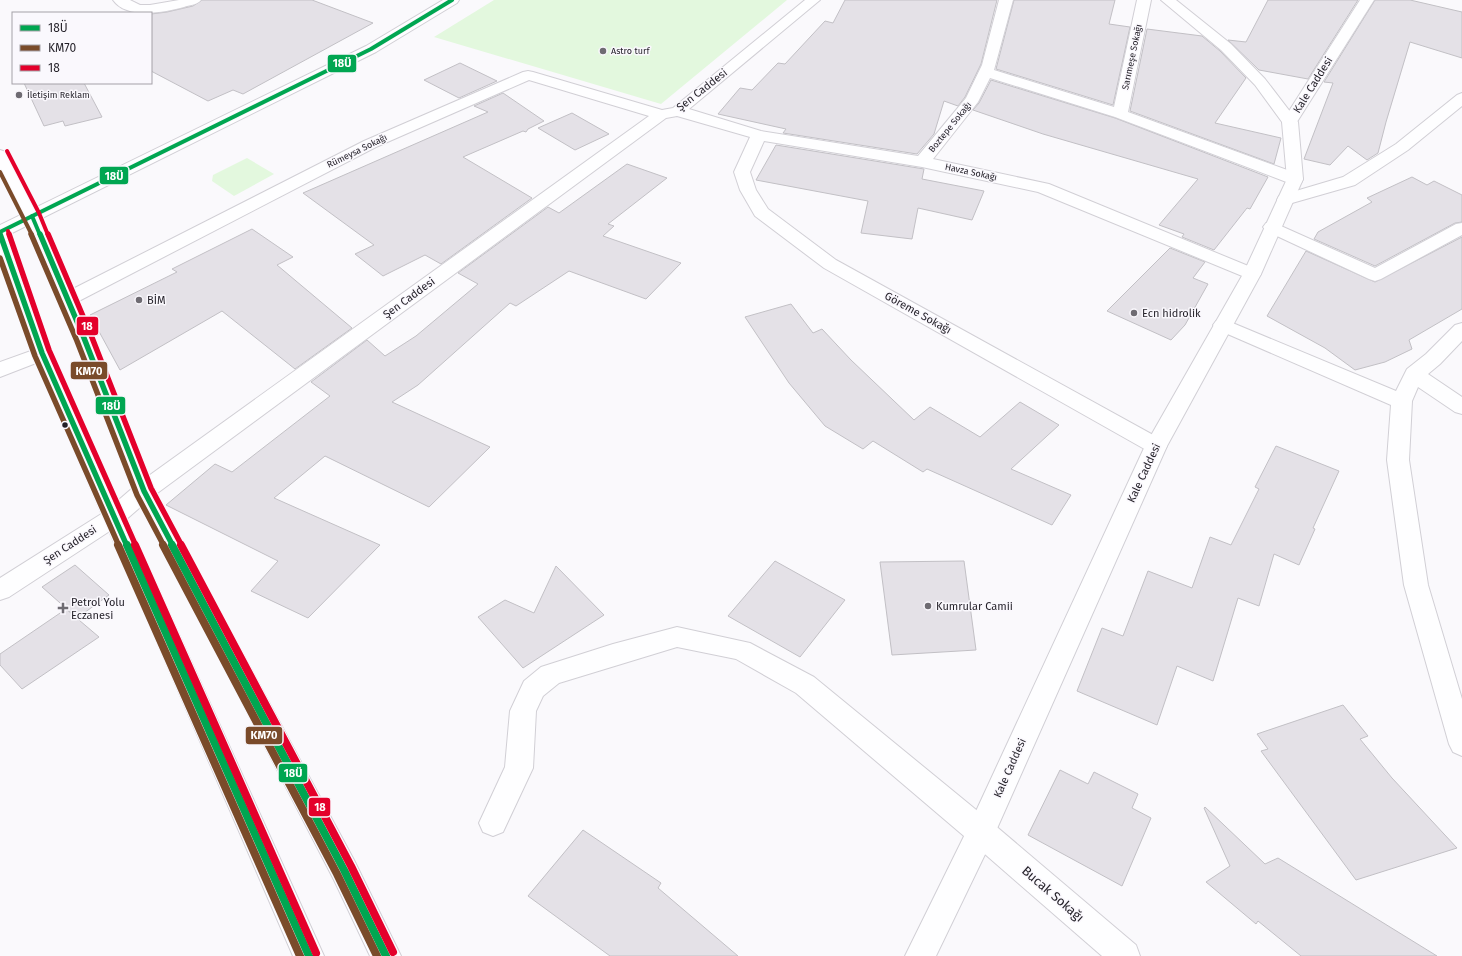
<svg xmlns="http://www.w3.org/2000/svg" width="1462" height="956" font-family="'Fira Sans',sans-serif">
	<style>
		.green { fill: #e3f8de }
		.building { fill: #e4e1e7; stroke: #c2c0c5 }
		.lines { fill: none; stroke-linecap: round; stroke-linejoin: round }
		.service-casing { stroke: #d1cfd5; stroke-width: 2 }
		.minor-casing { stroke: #d1cfd5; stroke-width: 2 }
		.tertiary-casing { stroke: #d1cfd5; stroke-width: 2 }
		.secondary-casing { stroke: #d1cfd5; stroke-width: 2 }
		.service { fill: #fefeff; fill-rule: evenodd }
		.minor { fill: #fefeff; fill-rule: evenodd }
		.tertiary { fill: #fefeff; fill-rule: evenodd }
		.secondary { fill: #fefeff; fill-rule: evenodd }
		.bus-1-far2-casing { stroke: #faf8fd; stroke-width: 6 }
		.bus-1-far1-casing { stroke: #faf8fd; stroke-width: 8 }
		.bus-1-casing { stroke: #faf8fd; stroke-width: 10 }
		.bus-2-far2-casing { stroke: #faf8fd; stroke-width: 6 }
		.bus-2-far1-casing { stroke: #faf8fd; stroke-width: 8 }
		.bus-2-casing { stroke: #faf8fd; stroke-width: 10 }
		.bus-3-far2-casing { stroke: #faf8fd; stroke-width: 6 }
		.bus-3-far1-casing { stroke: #faf8fd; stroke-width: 8 }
		.bus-3-casing { stroke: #faf8fd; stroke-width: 10 }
		.bus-1-far2 { stroke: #00a651; stroke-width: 4 }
		.bus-1-far1 { stroke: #00a651; stroke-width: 5.5 }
		.bus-1 { stroke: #00a651; stroke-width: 8 }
		.bus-2-far2 { stroke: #7a4b2a; stroke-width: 4 }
		.bus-2-far1 { stroke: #7a4b2a; stroke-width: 5.5 }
		.bus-2 { stroke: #7a4b2a; stroke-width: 8 }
		.bus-3-far2 { stroke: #e4002b; stroke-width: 4 }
		.bus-3-far1 { stroke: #e4002b; stroke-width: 5.5 }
		.bus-3 { stroke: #e4002b; stroke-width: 8 }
		.poi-dot { fill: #6e6b72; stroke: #faf8fd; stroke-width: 1.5 }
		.bus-dot { fill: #221f27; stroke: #faf8fd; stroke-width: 1.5 }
		.labels { text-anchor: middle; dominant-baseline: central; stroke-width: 3; stroke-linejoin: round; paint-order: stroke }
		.far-poi-label { font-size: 9px; fill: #221f27; stroke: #faf8fd; text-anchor: start }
		.far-street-label { font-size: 9px; fill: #221f27; stroke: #faf8fd }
		.street-label { font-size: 11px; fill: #221f27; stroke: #faf8fd }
		.poi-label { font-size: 11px; fill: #221f27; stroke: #faf8fd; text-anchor: start }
		.near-street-label { font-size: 13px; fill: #221f27; stroke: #faf8fd }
		.line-badge { stroke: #faf8fd; stroke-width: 1.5 }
		.badge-label { font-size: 11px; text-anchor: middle; font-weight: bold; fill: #fff }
	</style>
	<rect width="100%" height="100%" fill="#faf9fc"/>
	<g class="green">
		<path d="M494,0h293l-126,104 -227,-67z"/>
		<path d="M247,158l27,16 -40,22 -22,-15 1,-6z"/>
	</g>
	<g class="building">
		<path d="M202,0h110l61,23 -130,71 -10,-4 -25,11 -57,-30v-57l16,-2 26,-6z"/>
		<path d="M845,0h152l-16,64 -16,33 -7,9 -14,-5 -10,33 -17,20 -134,-21 3,-4 -68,-15 22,-26 12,2 26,-27 7,1 40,-43 8,2z"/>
		<path d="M1014,0h101l-6,24 21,3 -17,78 -117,-36z"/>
		<path d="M1268,0h90l-50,79 -49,-9 -31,-30 18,2z"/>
		<path d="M1375,0h35l52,12v46l-52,-16 -24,80 -8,31 -11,7 -19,-14 -18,19 -26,-6 29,-76 -9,-1z"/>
		<path d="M1147,29l55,7 18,15 26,27 -31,45 66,15 -7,26 -144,-53z"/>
		<path d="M460,63l37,18 -38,17 -35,-18z"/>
		<path d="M991,80l124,38 153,59 -18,32 -3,-1 -33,42 -32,-13 2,-3 -25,-9 39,-46 -155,-45 -70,-24 6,-7z"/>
		<path d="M24,83h60l18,34 -37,9 -2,-5 -19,5z"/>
		<path d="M503,93l41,28 -16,8 -2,3 -3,-1 -60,26 69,41 -91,66 -16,-9 -42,21 -28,-22 19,-9 -71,-52 185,-81 -14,-6z"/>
		<path d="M572,113l37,21 -34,16 -37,-22z"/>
		<path d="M776,145l148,24 -2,10 62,12 -12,29 -54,-12 -6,31 -51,-6 7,-32 -112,-21z"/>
		<path d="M627,164l40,14 -59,46 6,2 -11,10 78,27 -35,36 -77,-28 -53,35 -6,-3 -92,82 -26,17 98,45 -61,60 -104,-51 -51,42 106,47 -72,73 -57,-27 27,-30 -112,-56 49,-41 17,8 98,-76 -19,-14 56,-42 18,16 31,-20 62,-52 -20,-11 90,-66 11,6z"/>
		<path d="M1412,177l15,8 7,-4 28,14v27l-7,1 -80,43 -61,-27 4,-7 54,-30 -5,-4z"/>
		<path d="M252,229l41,28 -16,8 75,63 -57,41 -73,-58 -102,59 -30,-55 87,-43 -5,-3z"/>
		<path d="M1462,237v72l-53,31 3,9 -27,13 -30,8 -30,-22 -58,-32 39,-65 69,31z"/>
		<path d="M1170,248l35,14 -12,16 15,6 -23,41 -14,15 -64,-29z"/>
		<path d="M791,304l22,29 9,-4 29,31 63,60 16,-13 50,30 40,-35 39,23 -48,44 60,26 -19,30 -125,-56 -4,3 -50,-31 -10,8 -38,-23 -36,-43 -44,-66z"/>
		<path d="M1276,446l63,25 -26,57 2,1 -16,36 -25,-11 -15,52 -21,-8 -25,83 -36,-15 -20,59 -80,-34 25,-63 21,8 25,-65 44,17 18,-51 21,8 28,-56 -4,-2z"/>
		<path d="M775,561l70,39 -45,57 -72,-41z"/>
		<path d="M964,561l12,89 -84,5 -12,-93z"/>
		<path d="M75,565l34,30 -32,23 -35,-31z"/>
		<path d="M556,566l48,49 -81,53 -45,-51 27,-17 29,13z"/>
		<path d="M66,609l33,28 -77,52 -22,-24v-11z"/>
		<path d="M1343,705l25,31 -8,3 32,39 65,70 -101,32 -95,-129 7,-2 -11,-15z"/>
		<path d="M1060,770l28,14 6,-12 44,22 -6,14 19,10 -29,68 -94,-51z"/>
		<path d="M1205,807l60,57 13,-6 159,98h-136l-43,-35 -2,3 -50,-42 24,-16 -26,-58z"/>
		<path d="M583,830l78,53 -3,5 80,68h-128l-82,-60z"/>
	</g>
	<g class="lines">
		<g class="service-casing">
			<path id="service" d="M677,627l73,16 64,34 177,145 4,10 -4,10 -10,3 -10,-3 -175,-149 -60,-34 -59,-12 -118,36 -16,13 -7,15 -3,57 -30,64 -10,4 -10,-4 -4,-9 26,-56 5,-56 14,-30 17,-14 72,-23z"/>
		</g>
		<g class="minor-casing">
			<g id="minor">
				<path d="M113,0h17l10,5h10l29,-5h22c-4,5 -12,5 -17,7 -19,5 -57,13 -71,-7z"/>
				<path d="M805,0h15l-131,109 72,22 157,25 48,-58 16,-33 17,-65h14l-19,70 120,37 23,-107h14l-23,112 173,63 2,4 -2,4 -6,1 -6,-1 -174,-66 -125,-39 -12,24 -45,57 116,25 209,86 3,4 -3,4 -6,2 -214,-88 -116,-25 -158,-26 -14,31 6,18 12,19 68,51 328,181 3,5 -3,5 -8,3 -8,-3 -324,-183 -69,-52 -15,-26 -6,-18 16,-35 -73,-21 -11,2 -514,379 -30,26 -113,74 -9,3v-22l106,-67 30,-26 513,-369 -120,-36 -153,67 -301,156 -7,2 -7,-2 -2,-4 2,-4 303,-154 159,-69 5,-1 5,1 129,38 11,-2z"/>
				<path d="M1360,0h14l-79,125 -5,2 -5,-2 -3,-3z"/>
				<path d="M1462,93v13l-54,44 -53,35 -70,20 -6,-1 -2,-4 2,-4 64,-19 53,-33 61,-49z"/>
				<path d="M1272,222l103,46 81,-44 6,-1v12l-81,44 -6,2 -6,-2 -103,-48 -3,-4 3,-4z"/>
				<path d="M1223,319l173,72 11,-22 19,-15 29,-29 7,-2v18l-22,23 -12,10 34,23v17l-7,-2 -37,-25 -6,14 -3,59 19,125 34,114v57l-9,-4 -4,-8 -45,-159 -17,-125 4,-55 -175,-76 -3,-4 3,-4z"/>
				<path d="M42,347l7,1 3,5 -3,5 -49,19v-15z"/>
				<path d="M981,819l10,3 145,123 4,11h-38l-131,-114 -4,-10 4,-10z"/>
			</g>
		</g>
		<g class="tertiary-casing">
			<path id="tertiary" d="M443,0h16l-2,3 -81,49 -370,184 -6,1v-12l366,-179z"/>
		</g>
		<g class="secondary-casing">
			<g id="secondary">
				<path d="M1161,0h15l55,44 34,35 33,43 5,57 -42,95 -94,172 -176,396 -55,114h-31l66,-134 174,-376 98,-172 44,-95 -5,-57 -27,-37 -34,-35z"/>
				<path d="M0,150l6,2 2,3 33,61 53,122 61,153 199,369 47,96h-31l-36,-76 -201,-389 -59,-153 -51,-122 -23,-45z"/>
				<path d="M0,229l6,1 3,4 43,119 272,603h-31l-261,-603 -32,-93z"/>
			</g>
		</g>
		<use href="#service" class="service"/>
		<use href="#minor" class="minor"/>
		<use href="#tertiary" class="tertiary"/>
		<use href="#secondary" class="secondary"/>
		<g class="bus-1-far2-casing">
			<g id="bus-1-far2">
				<path d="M32,216l8,19"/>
				<path d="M0,232l371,-183 81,-49"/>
			</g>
		</g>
		<g class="bus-1-far1-casing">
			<g id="bus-1-far1">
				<path d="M0,234l42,119 85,193"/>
				<path d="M40,234l44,104 60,153 29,55"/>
			</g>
		</g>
		<g class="bus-1-casing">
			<g id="bus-1">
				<path d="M127,545l182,411"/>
				<path d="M172,545l172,325 42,86"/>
			</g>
		</g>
		<g class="bus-2-far2-casing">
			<path id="bus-2-far2" d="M0,172l32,63"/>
		</g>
		<g class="bus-2-far1-casing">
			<g id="bus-2-far1">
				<path d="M31,234l46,107 60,154 27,51"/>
				<path d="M0,258l35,98 84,190"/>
			</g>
		</g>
		<g class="bus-2-casing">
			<g id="bus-2">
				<path d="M118,545l182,411"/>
				<path d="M163,545l174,329 40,82"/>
			</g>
		</g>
		<g class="bus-3-far2-casing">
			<g id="bus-3-far2">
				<path d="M7,151l32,62 9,22"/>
				<path d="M8,231l1,4"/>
			</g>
		</g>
		<g class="bus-3-far1-casing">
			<g id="bus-3-far1">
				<path d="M9,234l40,116 87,196"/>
				<path d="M48,234l43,101 60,153 31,58"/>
			</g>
		</g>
		<g class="bus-3-casing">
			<g id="bus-3">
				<path d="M135,545l181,408"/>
				<path d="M181,545l170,321 42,86"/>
			</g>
		</g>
		<use href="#bus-1-far2" class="bus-1-far2"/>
		<use href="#bus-1-far1" class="bus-1-far1"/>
		<use href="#bus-1" class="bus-1"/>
		<use href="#bus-2-far2" class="bus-2-far2"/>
		<use href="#bus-2-far1" class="bus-2-far1"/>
		<use href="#bus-2" class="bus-2"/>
		<use href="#bus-3-far2" class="bus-3-far2"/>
		<use href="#bus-3-far1" class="bus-3-far1"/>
		<use href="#bus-3" class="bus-3"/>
	</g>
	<g class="poi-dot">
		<circle cx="603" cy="51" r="4"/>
		<circle cx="19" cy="95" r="4"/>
		<circle cx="139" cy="300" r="4"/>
		<circle cx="1134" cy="313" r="4"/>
		<circle cx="928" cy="606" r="4"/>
		<path d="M61 602h4v4h4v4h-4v4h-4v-4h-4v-4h4z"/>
	</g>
	<circle class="bus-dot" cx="65" cy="425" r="3.5"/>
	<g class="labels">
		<g class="far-poi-label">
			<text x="611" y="51">Astro turf</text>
			<text x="27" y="95">İletişim Reklam</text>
		</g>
		<g class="far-street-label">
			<text transform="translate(1132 57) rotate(-78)">Sarımeşe Sokağı</text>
			<text transform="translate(950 127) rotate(-51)">Boztepe Sokağı</text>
			<text transform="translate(357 151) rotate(-26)">Rümeysa Sokağı</text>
			<text transform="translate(971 172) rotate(12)">Havza Sokağı</text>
		</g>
		<g class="street-label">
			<text transform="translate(1313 85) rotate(-58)">Kale Caddesi</text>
			<text transform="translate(702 90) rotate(-38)">Şen Caddesi</text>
			<text transform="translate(409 298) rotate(-36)">Şen Caddesi</text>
			<text transform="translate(918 313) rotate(29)">Göreme Sokağı</text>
			<text transform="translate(1144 473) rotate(-65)">Kale Caddesi</text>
			<text transform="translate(70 545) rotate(-33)">Şen Caddesi</text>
			<text transform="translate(1010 768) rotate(-66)">Kale Caddesi</text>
		</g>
		<g class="poi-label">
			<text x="147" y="300">BİM</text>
			<text x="1142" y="313">Ecn hidrolik</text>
			<text x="71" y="602">Petrol Yolu<tspan x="71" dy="13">Eczanesi</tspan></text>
			<text x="936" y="606">Kumrular Camii</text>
		</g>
		<g class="near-street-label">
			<text transform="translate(1053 894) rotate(41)">Bucak Sokağı</text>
		</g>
	</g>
	<g class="line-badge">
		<rect x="327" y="54" width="30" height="19" rx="4" fill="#00a651"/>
		<rect x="99" y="166" width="30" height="19" rx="4" fill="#00a651"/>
		<rect x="76" y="316" width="23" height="20" rx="4" fill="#e4002b"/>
		<rect x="70" y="361" width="38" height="19" rx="4" fill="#7a4b2a"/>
		<rect x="95" y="396" width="31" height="19" rx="4" fill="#00a651"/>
		<rect x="245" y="726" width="38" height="19" rx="4" fill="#7a4b2a"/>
		<rect x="278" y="763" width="30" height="20" rx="4" fill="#00a651"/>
		<rect x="308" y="797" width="23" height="20" rx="4" fill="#e4002b"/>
	</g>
	<g class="badge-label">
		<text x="342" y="67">18Ü</text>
		<text x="114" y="180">18Ü</text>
		<text x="87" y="330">18</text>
		<text x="89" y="375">KM70</text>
		<text x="111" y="410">18Ü</text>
		<text x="264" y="739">KM70</text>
		<text x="293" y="777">18Ü</text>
		<text x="320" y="811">18</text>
	</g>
	<rect x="12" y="12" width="140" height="72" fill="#faf8fd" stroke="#a4a1a7"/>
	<rect x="20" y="25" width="20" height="6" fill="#00a651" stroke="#a4a1a7"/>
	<text x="48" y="32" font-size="12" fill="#221f27">18Ü</text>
	<rect x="20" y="45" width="20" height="6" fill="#7a4b2a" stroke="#a4a1a7"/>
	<text x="48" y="52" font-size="12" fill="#221f27">KM70</text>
	<rect x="20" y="65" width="20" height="6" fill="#e4002b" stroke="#a4a1a7"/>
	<text x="48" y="72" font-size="12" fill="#221f27">18</text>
</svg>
